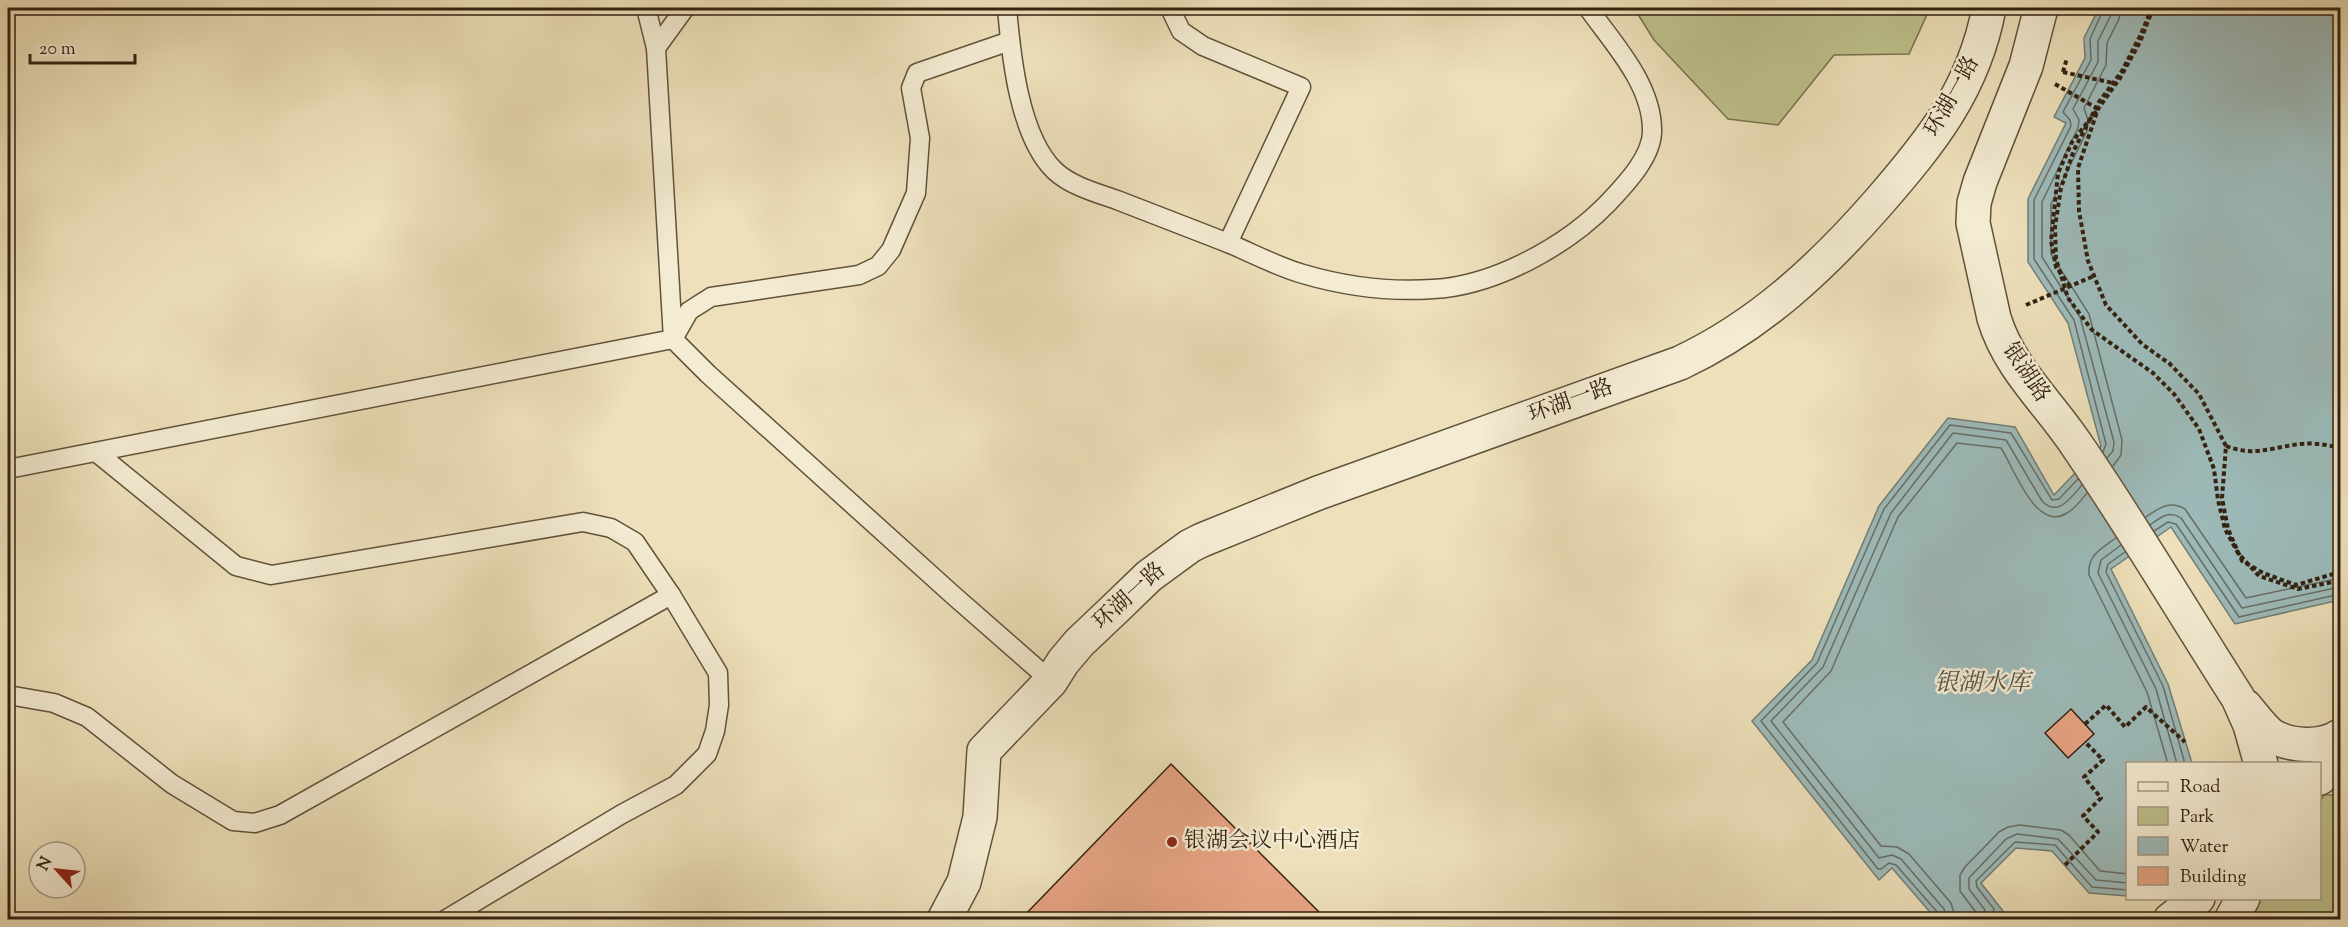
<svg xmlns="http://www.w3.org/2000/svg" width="2348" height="927" font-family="'Sorts Mill Goudy','Noto Serif SC',serif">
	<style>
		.green { fill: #bdc18c; stroke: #78724e; stroke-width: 1.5 }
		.water { fill: #9dbbba; stroke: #727e76; stroke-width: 1.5 }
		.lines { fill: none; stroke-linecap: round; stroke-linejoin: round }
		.shore { stroke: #686e66; stroke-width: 1.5 }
		.building { fill: #e7a484; stroke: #322211; stroke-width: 1.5 }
		.service-casing { stroke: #61523b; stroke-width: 21 }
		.minor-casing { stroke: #61523b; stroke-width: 36 }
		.path { stroke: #322211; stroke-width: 4; stroke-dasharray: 4.5 3; stroke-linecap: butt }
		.service { stroke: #f3ebd2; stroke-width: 18 }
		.minor { stroke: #f3ebd2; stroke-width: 33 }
		.path-bridge { stroke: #322211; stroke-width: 4; stroke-dasharray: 4.5 3; stroke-linecap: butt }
		.poi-dot { fill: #8f2418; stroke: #f3ebd2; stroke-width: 2 }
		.labels { text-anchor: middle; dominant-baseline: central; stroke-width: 5; stroke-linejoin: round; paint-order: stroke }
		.street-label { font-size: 22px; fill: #322211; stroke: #f3ebd2 }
		.poi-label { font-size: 22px; fill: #322211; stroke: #f3ebd2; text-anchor: start }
		.water-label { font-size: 24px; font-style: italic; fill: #525044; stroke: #f3ebd2 }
	</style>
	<rect width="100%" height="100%" fill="#ede0ba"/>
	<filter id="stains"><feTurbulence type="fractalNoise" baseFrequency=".00333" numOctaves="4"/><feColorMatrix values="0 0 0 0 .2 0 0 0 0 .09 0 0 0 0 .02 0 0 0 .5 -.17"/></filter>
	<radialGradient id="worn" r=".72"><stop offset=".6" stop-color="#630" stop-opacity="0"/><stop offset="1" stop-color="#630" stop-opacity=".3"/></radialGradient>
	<g class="green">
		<path d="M1634,8h296l-21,46 -75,1 -56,70 -50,-6 -74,-79z"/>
		<path d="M2340,787v132l-93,1 12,-21 61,-1v-97l4,-6h11z"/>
	</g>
	<path class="water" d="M2099,8h241v592l-105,24 -64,-97 -60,42 57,115 24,79 -64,1 -1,132 -38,-3 -37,-42 -36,-3 -35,35 22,28 -8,8h-59l-44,-51 -13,12 -127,-159 60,-61 67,-154 69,-88 67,9 39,68 47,-49 -33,-123 -40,-61v-63l38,-76 -12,-6 31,-59 -1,-20z"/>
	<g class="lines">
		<g class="shore">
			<path d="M2103,452l3,-8 -32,-124 -40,-61v-59l37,-74 -1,-6 -7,-8 28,-52 -1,-21 14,-31"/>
			<path d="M2107,458l6,-7 1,-9 -34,-125 -38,-60v-55l36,-74 1,-8 -6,-11 25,-47v-21l13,-26 1,-7"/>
			<path d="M2113,466l8,-11 1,-15 -33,-126 -38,-60v-50l36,-73 1,-11 -4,-12 22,-43 1,-22 12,-24 2,-11"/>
			<path d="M2146,517c13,-9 23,-17 39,-8l61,89 94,-20"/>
			<path d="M2150,525c11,-8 19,-15 31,-7l61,90 98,-21"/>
			<path d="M2154,531l14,-9 8,2 63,93 101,-23"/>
			<path d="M2116,538c-14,10 -29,17 -27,37l58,117 21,72"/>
			<path d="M2121,545l-20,15 -3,13 58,116 21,75"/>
			<path d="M2125,552l-17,12 -2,8 57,114 22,78"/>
			<path d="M1940,920l-2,-7 -42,-48 -7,-2 -8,6h-3l-117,-148 56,-58 67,-154 66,-84 61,8 41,67 7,-1 19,-20"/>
			<path d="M1947,920l-3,-11 -43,-50 -9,-4 -13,3 -108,-137 52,-54 68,-154 62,-80 53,7 36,61c16,17 29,-4 40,-16"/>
			<path d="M1956,920l-5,-17 -42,-49 -12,-7 -16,-1 -98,-124 48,-51 67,-154 59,-74 44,5c13,20 35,85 66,65 8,-4 14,-13 20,-20"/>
			<path d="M1974,920l1,-9 -15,-20v-16l5,-8 34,-35 9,-5 11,-2 42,5 8,5 31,36 28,3"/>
			<path d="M1983,920l2,-10 -16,-21v-11l37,-39 11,-5 41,5 38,41 32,3"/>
			<path d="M1991,920l3,-11 -17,-22 -1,-6 39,-39 40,3 37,42 36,3"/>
		</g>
	</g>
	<g class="building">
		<path d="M2071,709l23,25 -26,24 -23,-25z"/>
		<path d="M1171,764l156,156h-307z"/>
	</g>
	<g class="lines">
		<g class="service-casing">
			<g id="service">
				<path d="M646,8l10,40"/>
				<path d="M1007,8c4,47 12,129 48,163 16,15 42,22 62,29 37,14 74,29 111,43l73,-156 -98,-41 -22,-15 -11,-23"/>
				<path d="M1228,243c24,10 50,24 75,31 41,12 88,18 130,15 61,-3 134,-43 176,-87 16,-17 44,-46 43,-72 0,-46 -39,-87 -64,-122"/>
				<path d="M673,339l16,-28 22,-14 148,-22 19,-9 13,-16 25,-57 4,-55 -9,-50 6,-15 93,-32"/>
				<path d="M673,339l-17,-291 29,-40"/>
				<path d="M96,452l140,114 35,9 312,-53 28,6 24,14 36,53 47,78 1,32 -4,26 -8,23 -31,31 -54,29 -177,106"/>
				<path d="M8,469l665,-130 35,35 245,221 98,86"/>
				<path d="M8,697l6,-1 40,7 33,14 85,67 61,37 22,2 25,-8 391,-220"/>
			</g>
		</g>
		<g class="minor-casing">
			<g id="minor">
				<path d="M2041,8l-15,58 -46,116 -6,21 -1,20 21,95c15,50 54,84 82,126 57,83 108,170 162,254l12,27 11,39"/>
				<path d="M2245,706c8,9 17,22 26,29 20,12 50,13 69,1"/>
				<path d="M2320,778l20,-29"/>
				<path d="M944,920l20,-38 16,-65 4,-66 67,-70 12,-19 16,-19 40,-38 30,-29 41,-30 12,-6 116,-47 362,-130c79,-37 141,-95 198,-160 53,-61 96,-114 111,-195"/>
				<path d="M2170,920l28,-22"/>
				<path d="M2231,920l12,-22"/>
			</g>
		</g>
		<g class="path">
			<path d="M2153,8l-13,34 -20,36 -22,31 -20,59 1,43 9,50 18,44 36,39 28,20 29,30 27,52 -4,52 6,31 14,32 21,12 33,12 44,-13"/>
			<path d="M2063,72l4,-14"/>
			<path d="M2063,72l50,11"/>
			<path d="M2055,84l43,25 -26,33 -14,31 -7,68 5,26 14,19"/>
			<path d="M2026,305l68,-29"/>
			<path d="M2226,446c26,10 41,3 67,-1 15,-3 32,-1 47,3"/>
			<path d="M2085,724l21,-19 19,22 21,-20 39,35"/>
			<path d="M2065,865l33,-33 -15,-16 18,-18 -17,-21 19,-17 -18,-18"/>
		</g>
		<use href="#service" class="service"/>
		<use href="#minor" class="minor"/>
		<path class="path-bridge" d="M2152,8l-11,26 -19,37 -23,31 -25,48 -13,38 -6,39 1,32 12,39 24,32 61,43 21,21 25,35 15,40 4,31 7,29 13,24 21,23 39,13 40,-8 2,-2"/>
	</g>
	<circle class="poi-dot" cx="1172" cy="842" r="6"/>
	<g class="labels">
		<g class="street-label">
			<text transform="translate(1953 97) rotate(-61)">环湖一路</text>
			<text transform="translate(2025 373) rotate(56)">银湖路</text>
			<text transform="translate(1571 402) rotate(-20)">环湖一路</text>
			<text transform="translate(1130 597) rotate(-42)">环湖一路</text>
		</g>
		<g class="poi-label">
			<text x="1184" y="842">银湖会议中心酒店</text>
		</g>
		<g class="water-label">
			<text x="1982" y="684">银湖水库</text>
		</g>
	</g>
	<rect width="2348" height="927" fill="none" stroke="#ede0ba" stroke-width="30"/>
	<rect x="9" y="9" width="2330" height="909" fill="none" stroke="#322211" stroke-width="3"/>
	<rect x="15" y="15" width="2318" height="897" fill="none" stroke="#322211" stroke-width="1.5"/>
	<rect x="2126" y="762" width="195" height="138" fill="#f3ebd2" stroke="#a69b85" stroke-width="1.5"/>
	<rect x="2138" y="782" width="30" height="9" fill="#f3ebd2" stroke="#a69b85" stroke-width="1.5"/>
	<text x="2180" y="792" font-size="18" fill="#322211">Road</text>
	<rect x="2138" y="807" width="30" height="18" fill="#bdc18c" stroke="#a69b85" stroke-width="1.5"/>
	<text x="2180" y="822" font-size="18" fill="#322211">Park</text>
	<rect x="2138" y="837" width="30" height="18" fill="#9dbbba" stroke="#a69b85" stroke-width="1.5"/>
	<text x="2180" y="852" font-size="18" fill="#322211">Water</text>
	<rect x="2138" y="867" width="30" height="18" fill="#e7a484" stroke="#a69b85" stroke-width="1.5"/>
	<text x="2180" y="882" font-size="18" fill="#322211">Building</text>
	<g transform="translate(57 870) rotate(297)"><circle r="28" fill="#f3ebd2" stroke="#a69b85" stroke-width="1.5"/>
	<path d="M0-4.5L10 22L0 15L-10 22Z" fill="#8f2418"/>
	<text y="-9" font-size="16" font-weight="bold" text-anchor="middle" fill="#322211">N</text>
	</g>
	<path d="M30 54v9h105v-9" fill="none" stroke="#322211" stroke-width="3"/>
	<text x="39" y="54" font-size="18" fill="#322211" stroke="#f3ebd2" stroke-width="4.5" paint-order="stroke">20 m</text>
	<rect width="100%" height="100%" filter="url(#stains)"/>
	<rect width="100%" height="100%" fill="url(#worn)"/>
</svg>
